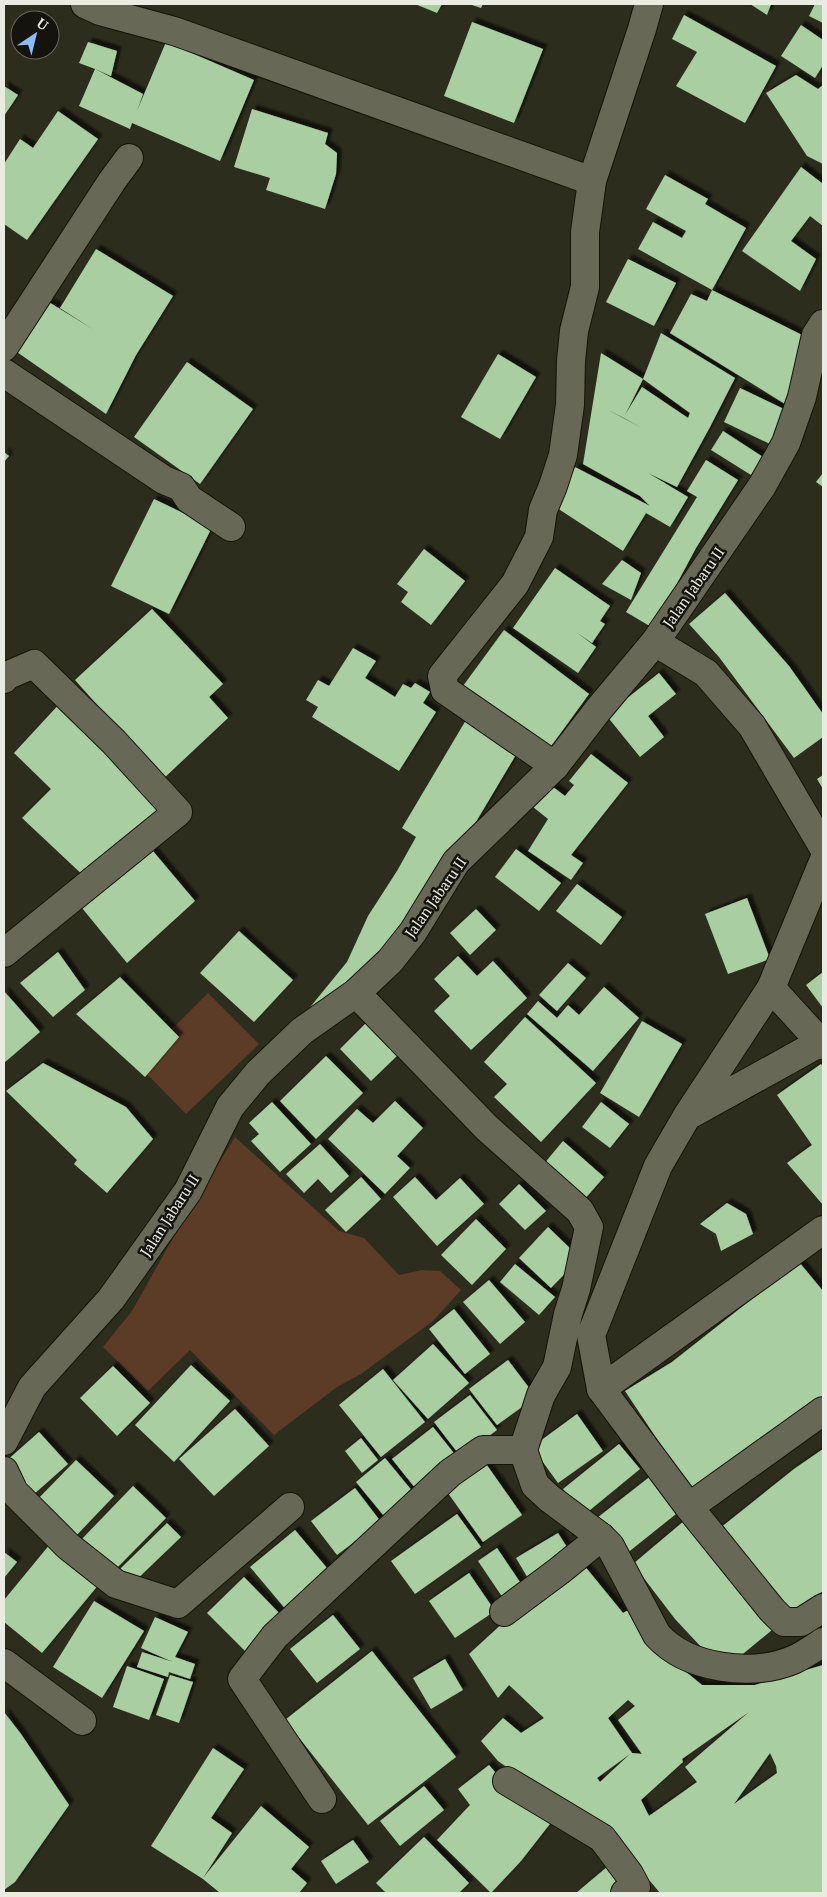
<svg xmlns="http://www.w3.org/2000/svg" width="827" height="1897" font-family="'PT Serif',serif">
	<style>
		.green { fill: #5c3b27 }
		.building { fill: #a9cea1; fill-rule: evenodd; filter: url(#shadow) }
		.lines { fill: none; stroke-linecap: round; stroke-linejoin: round }
		.minor-casing { stroke: #141506; stroke-width: 30 }
		.minor { stroke: #676856; stroke-width: 28 }
		.labels { text-anchor: middle; dominant-baseline: central; stroke-width: 5; stroke-linejoin: round; paint-order: stroke }
		.street-label { font-size: 15px; fill: #ebece1; stroke: #14140d }
	</style>
	<defs>
		<filter id="shadow"><feDropShadow dx="4.5" dy="-4.5" stdDeviation="1" flood-color="#0009"/></filter>
	</defs>
	<rect width="100%" height="100%" fill="#2c2d1c"/>
	<g class="green">
		<path d="M208,993l51,51 -73,70 -49,-50z"/>
		<path d="M235,1137l104,94 25,7 35,37 23,-5 18,1 21,19 -28,31 -72,53 -24,13 -63,48 -84,-85 -42,41 -45,-44 29,-36 46,-82z"/>
	</g>
	<g class="building">
		<path d="M415,4h27l-5,9z"/>
		<path d="M469,4h14l-2,4z"/>
		<path d="M750,4h21l-4,11z"/>
		<path d="M815,4h8v19l-14,-7z"/>
		<path d="M684,15l92,51 -31,57 -69,-37 21,-34 -25,-13z"/>
		<path d="M472,22l71,27 -29,74 -70,-27z"/>
		<path d="M801,25l22,15v25l-8,13 -34,-22z"/>
		<path d="M88,42l29,9 -6,25 -16,-7 48,25 -6,17 29,-69 88,38 -34,81 -88,-38 -2,6 -51,-23 16,-37 -16,-6z"/>
		<path d="M796,75l22,14 5,-4v79l-16,-8 -41,-63z"/>
		<path d="M4,86l14,9 -14,21z"/>
		<path d="M252,109l76,24 -3,11 12,9 -1,21 -11,35 -59,-19 4,-12 -36,-11z"/>
		<path d="M58,111l40,28 -71,101 -23,-16v-60l16,-25 13,9z"/>
		<path d="M801,167l22,17v42l-13,-10 -19,25 25,18 -16,32 -58,-40z"/>
		<path d="M665,175l43,24 -3,5 41,24 -34,62 -74,-41 15,-27 29,16 4,-7 -40,-22z"/>
		<path d="M96,249l77,47 -37,59 -30,59 -92,-64 33,-49 47,29 -34,-22z"/>
		<path d="M628,259l48,24 -22,43 -48,-24z"/>
		<path d="M712,290l96,48 -23,66 -115,-71 21,-39 16,7z"/>
		<path d="M661,333l74,45 -25,49 -33,60 -29,-14 40,24 -18,30 -24,-14 -23,38 -66,-43 18,-41 75,39 -10,-10 -57,-32 18,-111 42,26 -18,36 17,-28 46,31 2,-5 -47,-34zM606,409l18,9 18,10z"/>
		<path d="M498,354l38,23 -36,62 -39,-22z"/>
		<path d="M187,362l66,47 -53,75 -66,-47z"/>
		<path d="M740,388l46,22 -16,34 -46,-22z"/>
		<path d="M723,431l40,26 -12,18 -40,-25z"/>
		<path d="M4,452l5,4 -5,6z"/>
		<path d="M706,460l32,20 -42,68 -43,80 -27,-16 71,-115 -10,-6z"/>
		<path d="M823,473v14l-7,-5z"/>
		<path d="M154,499l58,28 -43,87 -58,-28z"/>
		<path d="M424,549l41,32 -34,44 -30,-23 7,-10 -11,-8z"/>
		<path d="M622,560l19,13 -10,27 -29,-16z"/>
		<path d="M555,568l55,38 -10,15 5,3 -13,19 -16,-11 20,15 -18,26 -65,-45z"/>
		<path d="M725,593l64,73 34,48v23l-29,21 -75,-101 -30,-33z"/>
		<path d="M152,609l71,75 -14,13 19,21 -65,61 -88,-99z"/>
		<path d="M504,630l85,64 -40,55 -86,-63z"/>
		<path d="M353,648l23,13 -11,17 30,19 8,-13 8,4 4,-5 15,9 -7,11 13,9 -37,59 -87,-54 6,-10 -12,-7 12,-20 11,6z"/>
		<path d="M659,673l17,21 -28,22 16,21 -24,20 -34,-42z"/>
		<path d="M63,700l99,107 -75,72 -65,-61 29,-29 -37,-36z"/>
		<path d="M466,720l54,28 -68,114 -81,113 -64,36 40,-49 21,-46 29,-45 19,-34 -14,-9z"/>
		<path d="M591,754l37,29 -57,72 12,8 -12,17 -43,-29 20,-32 -20,-16 17,-22 20,15 9,-11 -5,-4z"/>
		<path d="M823,775v14l-6,-10z"/>
		<path d="M147,844l48,57 -68,62 -45,-55z"/>
		<path d="M516,849l45,34 -22,28 -44,-34z"/>
		<path d="M577,884l45,33 -21,28 -45,-34z"/>
		<path d="M747,898l23,61 -42,15 -23,-60z"/>
		<path d="M476,909l20,21 -26,25 -20,-22z"/>
		<path d="M239,931l54,49 -39,42 -54,-49z"/>
		<path d="M58,952l27,38 -32,27 -33,-34z"/>
		<path d="M458,956l19,20 16,-15 34,37 -56,52 -37,-39 16,-15 -16,-17z"/>
		<path d="M568,963l18,15 -29,33 -18,-16z"/>
		<path d="M823,972v36l-17,-23z"/>
		<path d="M120,977l59,60 -34,40 -69,-63z"/>
		<path d="M604,987l35,31 -46,53 -66,-57 11,-13 19,17 11,-13 11,10z"/>
		<path d="M4,991l36,41 -36,31z"/>
		<path d="M525,1017l71,66 -55,59 -47,-45 13,-13 -23,-22z"/>
		<path d="M368,1021l32,32 -29,28 -31,-32z"/>
		<path d="M642,1021l40,23 -43,73 -39,-24z"/>
		<path d="M326,1056l37,37 -47,46 -36,-38z"/>
		<path d="M43,1063l83,44 27,32 -46,54 -33,-29 3,-4 -71,-69z"/>
		<path d="M821,1064l2,3v138l-36,-42 25,-18 -35,-50z"/>
		<path d="M395,1101l28,27 -26,28 13,12 -25,26 -57,-55 29,-30 16,14z"/>
		<path d="M272,1102l39,42 -31,28 -29,-31 8,-7 -10,-11z"/>
		<path d="M601,1102l28,22 -19,24 -28,-21z"/>
		<path d="M563,1141l41,36 -21,24 -40,-36z"/>
		<path d="M320,1144l29,32 -18,17 -13,-14 -14,14 -18,-19z"/>
		<path d="M361,1177l20,22 -35,33 -21,-22z"/>
		<path d="M415,1177l21,23 24,-22 24,26 -47,42 -44,-49z"/>
		<path d="M519,1184l27,27 -21,19 -26,-26z"/>
		<path d="M727,1203l19,11 7,20 -32,17 -5,-17 -16,-10z"/>
		<path d="M476,1219l30,30 -34,36 -31,-30z"/>
		<path d="M548,1227l32,31 -29,30 -32,-30z"/>
		<path d="M799,1262l24,29v113l-128,92 -70,-105 47,-29z"/>
		<path d="M515,1264l40,33 -16,18 -39,-33z"/>
		<path d="M489,1280l36,42 -25,22 -37,-42z"/>
		<path d="M454,1309l36,45 -25,20 -36,-45z"/>
		<path d="M433,1344l36,39 -41,36 -35,-39z"/>
		<path d="M508,1360l28,37 -39,28 -28,-36z"/>
		<path d="M191,1365l39,36 -56,61 -39,-37z"/>
		<path d="M113,1366l37,37 -33,33 -37,-38z"/>
		<path d="M383,1369l42,53 -44,35 -42,-52z"/>
		<path d="M470,1395l27,35 -36,27 -27,-35z"/>
		<path d="M235,1409l34,37 -55,50 -35,-37z"/>
		<path d="M577,1414l26,37 -45,32 -26,-36z"/>
		<path d="M433,1427l24,30 -41,32 -24,-30z"/>
		<path d="M39,1432l29,32 -35,31 -29,-32z"/>
		<path d="M361,1438l17,22 -16,13 -17,-22z"/>
		<path d="M619,1444l21,25 -56,46 -21,-26z"/>
		<path d="M823,1449v142l-35,24 -69,-86 75,-60z"/>
		<path d="M385,1458l28,34 -29,24 -28,-34z"/>
		<path d="M76,1460l38,36 -42,44 -38,-37z"/>
		<path d="M484,1461l38,54 -39,27 -38,-53z"/>
		<path d="M652,1475l29,35 -55,44 -29,-36z"/>
		<path d="M133,1486l33,32 -52,53 -33,-31z"/>
		<path d="M355,1488l26,34 -44,33 -26,-34z"/>
		<path d="M457,1514l24,33 -66,47 -24,-33z"/>
		<path d="M684,1521l43,56 26,27 19,26 -40,33 -29,-14 -28,-30 -42,-55z"/>
		<path d="M167,1523l14,14 -49,47 -14,-13z"/>
		<path d="M295,1530l37,44 -44,38 -38,-45z"/>
		<path d="M558,1533l14,22 -43,25 -13,-22z"/>
		<path d="M51,1543l49,40 -58,70 -38,-31v-22z"/>
		<path d="M497,1548l29,43 -19,13 -29,-43z"/>
		<path d="M4,1552l13,10 -13,16z"/>
		<path d="M583,1564l40,49 11,-6 36,52 32,26h53l68,-20v228h-163l-10,-12 -9,8 -116,-109 -27,-19 -17,-20 22,-23 18,15 23,-15 -35,-33 -11,13 -29,-44 72,-66zM628,1700l7,6 -17,14 24,34 -10,-1 -24,-35zM749,1712l-64,55 12,15 -48,34 -8,-16 42,-38 -1,-3zM770,1753l6,13 1,7 -43,31zM630,1754l-30,28 -3,-4z"/>
		<path d="M469,1573l26,38 -40,27 -26,-37z"/>
		<path d="M244,1577l38,39 -37,35 -38,-38z"/>
		<path d="M94,1601l50,30 -42,67 -49,-31z"/>
		<path d="M333,1615l27,34 -43,34 -27,-34z"/>
		<path d="M155,1617l33,15 -13,25 20,7 -5,15 -21,-7 -1,5 -31,-10 5,-15 31,10 -32,-14z"/>
		<path d="M372,1651l84,106 -88,68 -83,-105z"/>
		<path d="M445,1659l18,31 -32,19 -18,-31z"/>
		<path d="M127,1666l37,13 -15,41 -36,-13z"/>
		<path d="M170,1675l23,7 -14,41 -23,-8z"/>
		<path d="M4,1712l17,22 48,71 -54,77 -11,8z"/>
		<path d="M213,1748l31,21 -33,49 21,15 -29,45 58,-72 48,41 -18,22 16,14 -8,10h-79l-17,-14 -52,-33z"/>
		<path d="M489,1765l18,21 46,34 -32,41 -30,32 -54,-53 33,-35 -12,-16z"/>
		<path d="M424,1786l20,24 -44,36 -20,-25z"/>
		<path d="M424,1837l45,46 -10,10h-73l-10,-10z"/>
		<path d="M353,1840l16,22 -33,22 -15,-23z"/>
		<path d="M607,1867l15,21 -8,5h-38z"/>
	</g>
	<g class="lines">
		<g class="minor-casing">
			<g id="minor">
				<path d="M85,4l15,7 74,20 418,150"/>
				<path d="M4,347l108,-166 17,-23"/>
				<path d="M4,373l160,107 17,7 8,12 42,28"/>
				<path d="M655,642l51,31 46,53 71,121"/>
				<path d="M4,679l2,-3 28,-12 80,78 64,70 -174,141"/>
				<path d="M555,766l-110,-76 -3,-14 73,-92 24,-47 4,-27 10,-24 10,-31 7,-50 1,-44 3,-30 11,-44v-55l7,-51 50,-152 7,-25"/>
				<path d="M823,862l-52,126 -84,128 -29,50 -67,169 10,54 88,118 83,103 12,12h17l22,-14"/>
				<path d="M771,988l52,57"/>
				<path d="M356,993l131,135 93,83 9,16 -13,62 -8,25 -11,53 -16,28 -18,55 12,35 14,13 52,39 9,9 47,89c31,34 94,42 136,25 11,-5 21,-12 30,-18"/>
				<path d="M691,1114l130,-72"/>
				<path d="M601,1389l222,-159"/>
				<path d="M4,1441l28,-54 79,-88 77,-108 42,-84 28,-34 44,-42 54,-38 34,-32 23,-29 43,-70 99,-96 43,-56 57,-68 107,-156 24,-43 16,-46 14,-62 7,-11"/>
				<path d="M4,1471l10,21 54,54 48,38 62,20 112,-97"/>
				<path d="M689,1507l134,-96"/>
				<path d="M504,1612l55,-41 42,-34"/>
				<path d="M4,1663l78,58"/>
				<path d="M507,1781l95,57 27,36 7,13 -11,6"/>
				<path d="M322,1799l-80,-120 33,-43 175,-163 33,-23h40"/>
			</g>
		</g>
		<use href="#minor" class="minor"/>
	</g>
	<g class="labels">
		<g class="street-label">
			<text transform="translate(693 587) rotate(-55)">Jalan Jabaru II</text>
			<text transform="translate(435 897) rotate(-55)">Jalan Jabaru II</text>
			<text transform="translate(169 1215) rotate(-57)">Jalan Jabaru II</text>
		</g>
	</g>
	<rect width="827" height="1897" fill="none" stroke="#ebece1" stroke-width="10"/>
	<g transform="translate(35 35) rotate(35)"><circle r="24" fill="#14140d" stroke="#6a6a62"/>
	<path d="M0-4L9 19L0 12L-9 19Z" fill="#8db9fc"/>
	<text y="-8" font-size="14" font-weight="bold" text-anchor="middle" fill="#ebece1">U</text>
	</g>
</svg>
